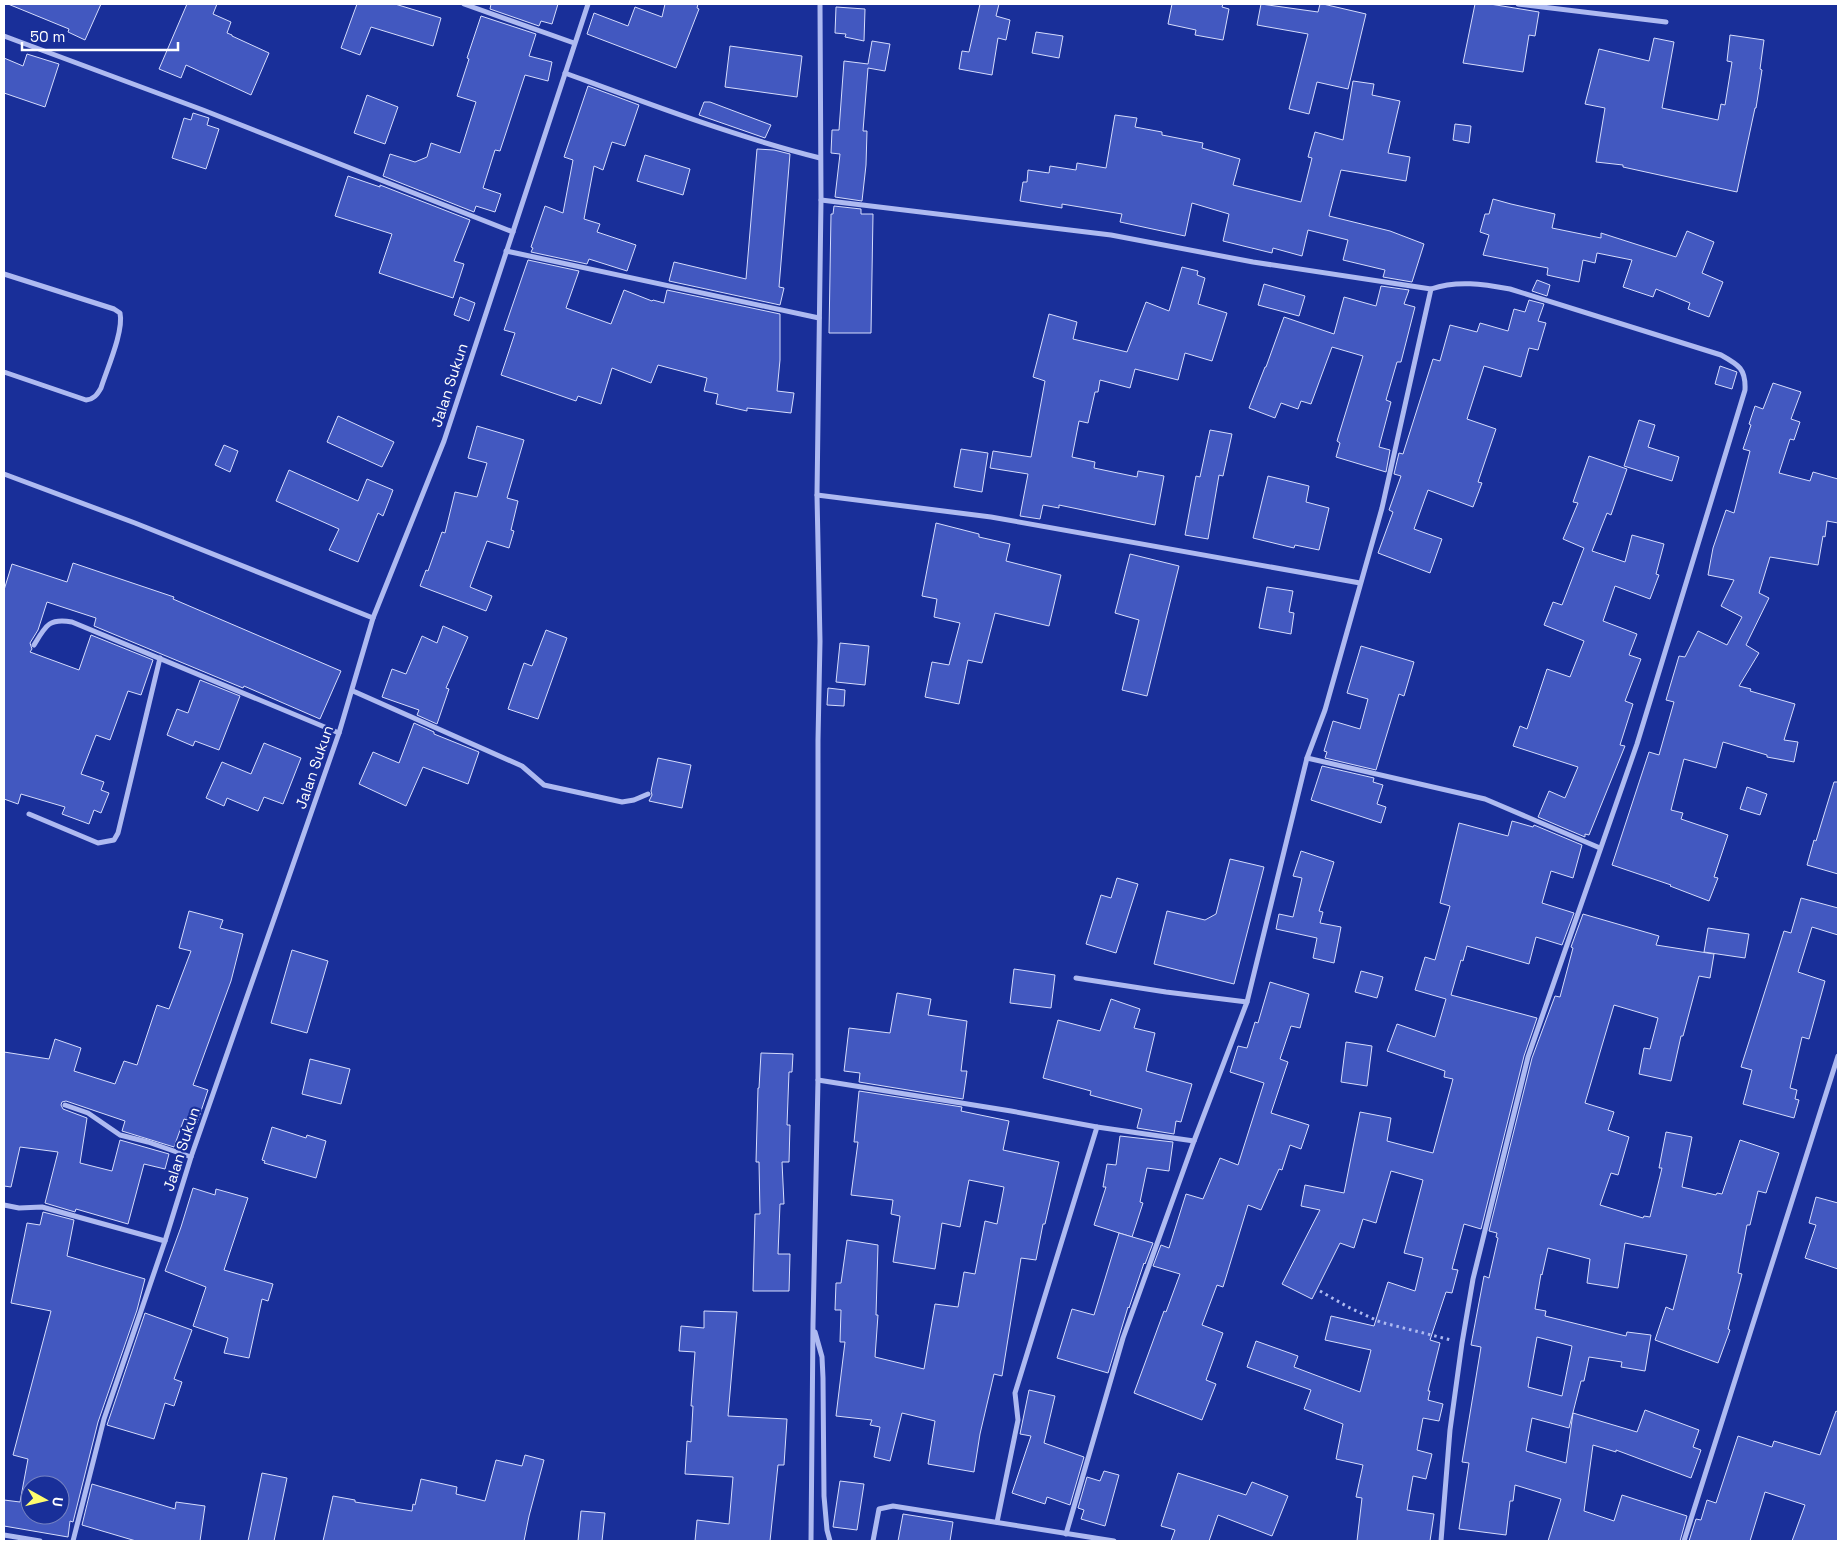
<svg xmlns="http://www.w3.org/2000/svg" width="1842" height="1545" font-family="'Space Grotesk',sans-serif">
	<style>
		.building { fill: #4258c0; stroke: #d5dcfc; fill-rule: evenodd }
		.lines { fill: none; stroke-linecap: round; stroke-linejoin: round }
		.path { stroke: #aebaf1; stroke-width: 3; stroke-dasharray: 2.5 4; stroke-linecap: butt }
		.minor { stroke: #aebaf1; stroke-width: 5 }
		.labels { text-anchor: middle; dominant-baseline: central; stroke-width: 4.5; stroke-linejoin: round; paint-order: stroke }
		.street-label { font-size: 15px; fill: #fff; stroke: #192f99 }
	</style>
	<rect width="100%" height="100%" fill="#192f99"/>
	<g class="building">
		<path d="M8,4h93l-16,36 -17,-8 1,-3z"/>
		<path d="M187,4h30l-4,10 18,8 -4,11 5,2v1l37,17 -18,42 -65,-30 -5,13 -22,-9z"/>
		<path d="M357,4h38l46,14 -8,28 -62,-19 -11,28 -19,-7z"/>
		<path d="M491,4h67l-6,20 -11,-3 -2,5 -49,-17z"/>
		<path d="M665,4h33l-1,4 2,1 -23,59 -89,-34 7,-21 34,13 7,-19 27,10z"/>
		<path d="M980,4h19l-3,12 14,4 -4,20 -8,-2 -6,37 -33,-6 3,-18 7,1z"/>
		<path d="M1172,4h51l-1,3 7,2 -6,31 -28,-5 1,-5 -28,-6z"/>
		<path d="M1261,4l57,8 2,-8h3l43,10 -18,75 -31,-7 -8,32 -20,-5 19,-75 -51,-9z"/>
		<path d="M1475,4h15l49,8 -4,24 -6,-1 -6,37 -60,-9z"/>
		<path d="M836,7l29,2 -1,32 -19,-4 1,-3 -11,-1z"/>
		<path d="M481,16l55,18 -7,22 23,6 -4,19 -23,-6 -25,76 -5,-1 -12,38 18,6 -6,18 -19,-6 -2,6 -91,-36 7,-22 25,8 12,-5 4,-14 29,10 16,-51 -19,-6 12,-37 -2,-1z"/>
		<path d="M1036,32l27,4 -4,22 -27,-5z"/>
		<path d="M1730,35l34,5 -4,29 2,1 -6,38h-1l-18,84 -114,-25v-2l-27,-3 9,-54 -20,-4 14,-55 50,12 5,-23 20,4 -12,66 56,12 3,-16 4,1 7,-43 -5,-1z"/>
		<path d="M872,41l18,3 -5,27 -17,-3 -5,63h4l-1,34 -4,36 -27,-4 5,-43 -9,-1 1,-23h7l5,-69 24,3z"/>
		<path d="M730,46l72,10 -5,41 -72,-10z"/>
		<path d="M27,54l32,10 -14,43 -41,-14v-35l19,8z"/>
		<path d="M1353,81l21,3 -2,11 28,6 -12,52 22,4 -4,24 -65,-11 -12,46 61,15 34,13 -12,38 -29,-5 2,-7 -42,-10 5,-20 -40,-10 -6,26 -29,-8 -1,5 -49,-12 6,-27 -37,-11 -7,33 -65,-14 2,-8 -60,-10v4l-42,-7 3,-19h4l1,-12 21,3 1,-7 26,4 1,-7 29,5 9,-53 22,3 -2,9 27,5v3l41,8 -1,5 38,11 -7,26 68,17 11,-44 -4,-1 7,-25 28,8z"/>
		<path d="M588,86l51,19 -14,41 -13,-4 -9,28 -9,-4 -10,53 16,5 -3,8 39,13 -9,26 -38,-12 -2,5 -56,-12 2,-4 -2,-1 14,-41 18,7 10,-53 -9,-3z"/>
		<path d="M367,95l31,12 -13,37 -31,-11z"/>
		<path d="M704,102h6l61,23 -6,13 -66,-23z"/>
		<path d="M193,113l16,5 -2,7 12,4 -13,40 -34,-11 12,-40 7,2z"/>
		<path d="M1455,124l16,2 -2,17 -16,-3z"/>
		<path d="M757,149l17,1 16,4 -11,133 5,1 -4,17 -111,-24 5,-19 72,17z"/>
		<path d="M645,155l45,14 -7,26 -46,-14z"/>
		<path d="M348,176l32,11v-2l90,35 -16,41 10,3 -11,34 -74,-25 13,-39 -57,-18z"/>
		<path d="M1493,199l18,5 44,10 -3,14 49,10v-5l75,24 11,-26 27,11 -12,31 21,9 -14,35 -21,-8 2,-6 -34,-14 -3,8 -30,-10 9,-27 -35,-7 -2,10 -12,-3 -4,22 -32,-7 1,-7 -65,-13 6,-20 -9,-3 5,-18h4z"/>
		<path d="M834,206l27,3v5h12l-2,119h-42l2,-119h2z"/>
		<path d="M528,260l51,11 -13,37 45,16 13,-34 28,11 1,-1 11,3 3,-13 113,24v46l-3,31 17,2 -3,20 -44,-5v3l-31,-7 2,-10 -14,-3 3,-13 -49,-13 -7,18 -39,-15 -11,36 -23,-8 -2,5 -75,-26 14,-42 -11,-3z"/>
		<path d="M1182,267l16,4 -1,4 8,3 -7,26 29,9 -15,48 -27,-8 -7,27 -43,-11 -5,19 -30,-8 -2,12h-3l-7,31 -9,-2 -7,36 23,5 -1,6 43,9 1,-6 26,5 -9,49 -96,-20v3l-16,-3 -3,14 -20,-3 8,-42 -38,-6 3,-17 38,6 14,-76 -12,-4 16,-63 28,8 -4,17 54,13 19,-50 23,9z"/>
		<path d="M1537,280l13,5 -3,11 -15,-5z"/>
		<path d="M1264,284l41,12 -6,20 -41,-11z"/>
		<path d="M1381,286l28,4 -5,14 11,3 -14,55h-4l-11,38 5,2 -12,45 11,3 -4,22 -50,-15 4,-14 -3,-2 26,-85 -31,-9 -21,57 -10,-3 -3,8 -17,-6 -6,15 -26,-10 16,-41h1l18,-50 50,17 10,-37 32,9z"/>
		<path d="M460,297l15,6 -6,18 -15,-6z"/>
		<path d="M1529,300l15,4 -6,17 8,2 -8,27 -9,-2 -8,29 -37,-11 -17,53 29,10 -18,53 4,1 -9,24 -45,-17 -14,39 28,10 -12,34 -52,-20 15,-41 -4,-2 12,-34 -7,-2 5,-21 4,1 30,-95 7,2 10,-36 27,7 3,-9 28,8 6,-22 11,3z"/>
		<path d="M1720,366l17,6 -5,17 -17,-5z"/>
		<path d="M1773,383l28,9 -10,27 9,3 -6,18 -4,-1 -11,34 31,8 3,-9 25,7v44l-11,-2 -2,16 -2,-1 -5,29 -48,-8 -11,36 10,5 -23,47 13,8 -20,33 12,3 -1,2 45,13 -11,36 14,2 -4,20 -27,-5v-2l-44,-13 -7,26 -32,-9 -13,51 12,3 -2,6 47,16 -14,42 4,1 -9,23 -39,-15 1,-1 -59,-20 37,-113 10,3 15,-53 -8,-2 13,-44 6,1 13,-26 29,14 15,-28 -21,-11 13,-26 -26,-5 5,-27 13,-38 8,3 16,-62 -7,-2 8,-24 -2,-1 6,-18 8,3z"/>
		<path d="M338,416l56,26 -12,25 -55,-25z"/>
		<path d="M1639,420l16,5 -7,22 31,10 -7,24 -48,-15z"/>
		<path d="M477,426l47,14 -17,58 11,3 -7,29 3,1 -5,17 -22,-7 -17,46 22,9 -6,15 -66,-25 6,-16 2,1 14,-39 3,1 10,-41 22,5 10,-34 -19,-5z"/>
		<path d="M1210,430l22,4 -9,42 -4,-1 -11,64 -23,-4 11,-59 4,1z"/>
		<path d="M224,445l14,6 -8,21 -15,-7z"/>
		<path d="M961,449l27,4 -6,39 -28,-5z"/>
		<path d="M1589,456l38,13 -16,46 -4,-2 -15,38 33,11 7,-27 32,9 -8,30 3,1 -9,24 -35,-13 -12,35 34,13 -8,21 12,4 -16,42 8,3 -13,41 5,1 -36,89 -4,-1v3l-47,-20 11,-26 16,7 13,-31 -65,-21 7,-20 7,3 20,-60 23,8 14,-36 -40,-16 9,-23 9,3 22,-57 -21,-9 15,-36 -5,-1z"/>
		<path d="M289,470l69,31 9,-22 26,11 -10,26 -5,-3 -20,49 -29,-12 10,-21 -63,-28z"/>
		<path d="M1268,476l41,10 -3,16 23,6 -10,42 -24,-5 -1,3 -41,-10z"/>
		<path d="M936,523l43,11v3l31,7 -4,17 55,14 -12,51 -54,-13 -13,50 -14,-3 -9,44 -34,-7 7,-35 17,3 11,-42 -26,-6 3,-18 -15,-3z"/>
		<path d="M1130,554l49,12 -32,130 -25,-6 17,-70 -24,-7z"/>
		<path d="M73,563l101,34 -1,2 168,72 -21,48 -76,-33 -1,2 -149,-62 2,-8 -49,-16 -9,28 -8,13 2,6 -2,3 49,18 12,-35 62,25 -12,35 -13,-4 -18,49 -14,-5 -15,39 23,8 -3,8 8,3 -8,20 -7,-3 -5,14 -27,-10 3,-7 -44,-13 -3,10 -14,-5v-209l8,-26 55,18z"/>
		<path d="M1267,587l26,4 -4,21 5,1 -3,21 -32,-6z"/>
		<path d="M443,626l25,11 -22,51 3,1 -12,35 -20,-9 2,-5 -37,-13 10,-28 14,5 16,-38 15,7z"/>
		<path d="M546,630l21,8 -29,81 -30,-10 16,-46 8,3z"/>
		<path d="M840,643l29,3 -4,39 -29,-3z"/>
		<path d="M1361,646l53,16 -10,34 -5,-2 -23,76 -51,-12 2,-6 -3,-1 9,-30 27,8 8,-30 -21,-6z"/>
		<path d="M200,680l40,16 -21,54 -24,-9 -2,5 -26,-11 10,-26 11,4z"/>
		<path d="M828,688l17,2 -1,16 -17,-1z"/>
		<path d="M414,723l20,9v2l45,18 -11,32 -45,-17 -17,39 -47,-22 14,-32 26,11z"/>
		<path d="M264,743l37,15 -18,46 -19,-7 -6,14 -31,-13 -3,8 -18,-8 16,-36 29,12z"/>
		<path d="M658,758l33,7 -9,43 -33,-7 3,-6 -1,-4z"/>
		<path d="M1322,766l52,12 -1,4 10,3 -6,19 9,3 -5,16 -70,-23z"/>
		<path d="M1834,782h4v92l-31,-9 7,-25 2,1z"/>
		<path d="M1747,787l20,7 -7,21 -20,-6z"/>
		<path d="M1512,821l21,6 1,-2 48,20 -9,33 -22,-7 -9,32 32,10 -12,32 -26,-8 -7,27 -62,-18 -4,15 -2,-1 -10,35 86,23 -13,38 -43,173 -17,-5 -12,45 6,1 -6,23 -6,-1 -16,48 10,3 -12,48h2l-2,9 15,4 -4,17 -16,-3 -6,32 15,4 -6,25 -13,-3 -6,34 27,4 -4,27h-73l5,-43 -6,-1 7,-32 -27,-6 7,-35 -39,-15 7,-19 -64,-23 9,-26 42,15 -4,11 66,25 11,-42 -46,-10 6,-24 43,10 14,-44 27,9 8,-33 -19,-5 19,-73 -32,-9 -15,52 -13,-4 -9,29 -14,-5 -28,56 -30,-15 38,-74 -19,-4 4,-21 39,8 16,-81 31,6 -4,23 46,12 20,-74 -9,-2 1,-6 -58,-20 10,-27 38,13 11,-38 -31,-9 10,-33 10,3 15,-54 -10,-3 19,-80 49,13z"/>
		<path d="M1301,851l33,11 -15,49 4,1 -3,11 21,4 -7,36 -21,-5 4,-20 -41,-9 3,-15 14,3 9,-39 -9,-2z"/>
		<path d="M1230,859l34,8 -30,117 -80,-20 13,-53 38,9 11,-6z"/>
		<path d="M1117,878l21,6 -22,69 -30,-9 15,-49 10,3z"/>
		<path d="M1801,898l37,10v27l-26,-8 -14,45 27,9 -16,58 -7,-2 -12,51 7,2 -2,9 4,1 -5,18 -51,-14 9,-34 -11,-3 43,-136 7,2z"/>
		<path d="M189,911l34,9 -3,8 23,6 -12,47 -38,104 15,5 -11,33 -13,-4 -10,28 -52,-16 3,-10 -59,-20 -4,1 -1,3 2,4 24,9 -7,45 32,8 8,-31 49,14 -4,15 -21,-5 -16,60 -52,-15 -1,3 -30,-9 13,-51 -38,-5 -9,40 -7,-1v-134l45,7 6,-20 26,9 -7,23 41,13 9,-23 13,4 20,-60 12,4 22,-58 -12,-3z"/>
		<path d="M1583,914l76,22 -3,9 58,9 -4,24 -11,-2 -16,60h-2l-10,45 -32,-7 5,-26 6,1 8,-31 -44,-13 -29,98 29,9 -6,18 21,7 -11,38 -7,-2 -11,32 43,13 1,-2 6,1 12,-49h-3l7,-36 26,5 -10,50 34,8 1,-2 5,1 18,-54 39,13 -13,40 -8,-2 -8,34h-3l-9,48 4,1 -14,55 2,1 -12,33 -63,-23 11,-33 7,3 14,-55 -62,-12 -7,45 -31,-5 3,-24 -42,-11 -6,27 -1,-1 -6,35 11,2 -1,5 81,20 1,-4 24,3 -6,36 -24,-4 1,-5 -33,-5 -5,24h-3l-12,47 -37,-10 -6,33 40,12 7,-50 64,19 8,-22 54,20 -6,17 8,3 -10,28 -75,-28v2l-23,-7 -9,66 30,10 8,-26 65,21 -7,25h-132l13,-42 -46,-14 -2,16h-3l-4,34 -47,-6 10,-66 -7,-1 19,-115 -10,-2 13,-69 5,2 9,-40 -2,-1 1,-4 -8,-2 43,-173 23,-62 5,1 13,-49 -2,-1zM1537,1337l35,9 -10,50 -34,-9z"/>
		<path d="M1708,928l41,6 -4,24 -41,-6z"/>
		<path d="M292,950l36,11 -21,72 -36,-10z"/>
		<path d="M1014,969l41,6 -4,33 -41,-5z"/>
		<path d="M1361,971l22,6 -6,21 -22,-6z"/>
		<path d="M1270,982l39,12 -9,34 -9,-2 -11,33 8,3 -17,51 38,12 -8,24 -11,-4 -8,25 -3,-1 -18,41 -13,-5 -25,82 -6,-2 -15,40 21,8 -17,47 10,4 -14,36 -68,-27 30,-82 2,1 14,-38 -27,-8 8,-21 8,3 17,-54 17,5 17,-41 18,7 26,-82 -34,-11 8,-26 9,2 8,-26 3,1z"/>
		<path d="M897,993l34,6 -3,16 39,6 -6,50h6l-4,28 -104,-17 1,-9 -16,-2 5,-43 41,5z"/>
		<path d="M1111,999l29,10 -6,19 21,5 -9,38 46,13 -11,38 -5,-1 -2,13 -37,-6 5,-19 -52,-14 1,-4 -48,-13 15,-58 42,11z"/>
		<path d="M1346,1042l26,4 -5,40 -26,-4z"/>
		<path d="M761,1053l32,1 -1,18h-3l-2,53h3l-1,37h-7l2,42h-4l-2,50h12l-1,37h-36l2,-77h5l-1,-52h-3l2,-74h1z"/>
		<path d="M310,1059l40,10 -9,35 -39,-10z"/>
		<path d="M859,1091l103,16 -1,4 48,10 -6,29 56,12 -14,62h-2l-7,36 -15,-2 -19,118 -8,-2 -14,60 -6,38 -46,-8 7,-43 -33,-8 -12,48 -16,-4 6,-30 -10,-2 2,-5 -36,-4 9,-74h-5l1,-32h-6l1,-27h5l6,-43 31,5 -2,70h2l-3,42 49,12 11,-65 23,3 6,-35 11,2 10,-53 12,3 7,-37 -35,-7 -9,47 -18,-4 -7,46 -42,-7 7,-46 -9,-2 2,-14 -42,-5 7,-53h-4z"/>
		<path d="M272,1127l34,11 1,-3 19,6 -10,37 -52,-15 1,-2 -3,-1z"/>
		<path d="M1120,1136l53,6 -4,29 -22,-3 -7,34 3,1 -11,34 -38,-12 12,-38h-3l4,-23 9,1z"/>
		<path d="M193,1188l22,7 1,-6 32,9 -24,72 49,14 -5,17 -6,-2 -13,59 -25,-5 4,-15 -35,-12 13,-39 -41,-16 16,-44z"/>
		<path d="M1816,1197l22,6v66l-33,-11 11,-33 -7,-2z"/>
		<path d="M43,1212l31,8 -7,36 78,23 -8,31 -39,112 -25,100 -3,-1 -2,16 -64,-11v-26l16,2 8,-43 -15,-4 38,-144 -40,-8 16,-80 13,2zM30,1485h30v30h-30z"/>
		<path d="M1119,1233l34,10 -8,21 -1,-1 -15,45 -1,-1 -20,66 -51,-15 15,-49 22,6z"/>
		<path d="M704,1311l33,1 -9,104 59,3 -3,46h-6l-8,76h-75l2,-21 32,4 4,-47 -48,-3 2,-33 4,1 2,-36h-2l4,-54 -16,-1 2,-25 23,2z"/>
		<path d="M145,1313l47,17 -18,49 8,3 -8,24 -9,-3 -11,36 -47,-14z"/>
		<path d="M1029,1390l26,6 -11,47 40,14 -14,48 -23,-8 -2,7 -33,-11 19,-57 -11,-2z"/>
		<path d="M1836,1411l2,1v129h-46l13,-36 -40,-13 -15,49h-61l7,-22 5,1 6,-20 9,3 22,-67 34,11 2,-6 46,14z"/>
		<path d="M525,1455l19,5 -15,56 -5,25h-201l10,-45 22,4v2l57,9 1,-7 2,1 6,-26 36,8 -1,7 29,7 11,-41 26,6z"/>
		<path d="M1104,1471l15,4 -14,51 -24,-7 3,-9 -6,-2 9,-31 13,4z"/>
		<path d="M262,1473l25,5 -13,63h-26z"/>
		<path d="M1178,1473l68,22 6,-13 36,14 -16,40 -54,-21 -9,26h-38l4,-11 -14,-4z"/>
		<path d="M840,1481l24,3 -7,46 -24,-3z"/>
		<path d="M92,1484l83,25 1,-7 29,4 -5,35h-64l-54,-16z"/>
		<path d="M581,1511l24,2 -3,28h-24z"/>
		<path d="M903,1514l50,8 -3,19h-52z"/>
	</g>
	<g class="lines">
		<path class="path" d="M1320,1291l28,16 32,15 71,18"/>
		<g class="minor">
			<path d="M464,4l110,39"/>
			<path d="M1518,4l148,18"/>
			<path d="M4,36l199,74 310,122"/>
			<path d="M565,73c84,31 168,63 255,85"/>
			<path d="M506,251l313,67"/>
			<path d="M4,274l110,35 6,4c4,18 -13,56 -19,75 -4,7 -7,11 -15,12l-82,-28"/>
			<path d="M1431,289c26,-9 52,-5 79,0l211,66c18,10 25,14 24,35l-108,354 -109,313 -55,222 -11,64 -12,87 -9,111"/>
			<path d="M4,474l131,49 238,95"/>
			<path d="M817,495l174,22 369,66"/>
			<path d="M34,645c12,-20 15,-27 38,-23l267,111"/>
			<path d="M353,691l169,75 22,19 78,17 12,-2 14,-6"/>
			<path d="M1307,758l178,41 115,49"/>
			<path d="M29,814l69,29 16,-3 4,-7 42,-175"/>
			<path d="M1076,978l90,14 81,10"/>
			<path d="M818,1080l193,31 86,16 97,14 53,-139 60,-244 18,-48 57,-202 49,-219 -178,-27 -142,-27 -290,-35"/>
			<path d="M65,1105l23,8 32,22 28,7 43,15"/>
			<path d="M4,1205l15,3 23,-1 123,34"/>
			<path d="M815,1332l7,25 1,21 1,118 3,34 3,11"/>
			<path d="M997,1522l21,-102 -3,-27 82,-266"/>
			<path d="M1066,1534l57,-196 71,-197"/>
			<path d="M4,1535l36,6"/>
			<path d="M73,1541l31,-122 61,-178 26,-84 148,-424 34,-115 71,-177 144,-437"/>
			<path d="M811,1541l2,-217 5,-244v-340l2,-99 -3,-146 4,-295 -1,-196"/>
			<path d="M873,1541l6,-32 14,-3 221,35"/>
			<path d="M1684,1541l154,-485"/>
		</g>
	</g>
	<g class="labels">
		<g class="street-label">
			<text transform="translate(449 385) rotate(-72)">Jalan Sukun</text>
			<text transform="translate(314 767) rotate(-71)">Jalan Sukun</text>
			<text transform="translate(181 1149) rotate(-72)">Jalan Sukun</text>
		</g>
	</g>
	<rect width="1842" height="1545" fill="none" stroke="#ffffff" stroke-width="10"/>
	<g transform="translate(45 1500) rotate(98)"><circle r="24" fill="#192f99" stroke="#7582c2"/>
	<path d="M0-4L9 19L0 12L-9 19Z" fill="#fffc6e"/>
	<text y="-8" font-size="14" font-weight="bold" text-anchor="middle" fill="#ffffff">U</text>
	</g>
	<path d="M22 42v8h156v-8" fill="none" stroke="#ffffff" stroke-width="2.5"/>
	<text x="30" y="42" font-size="15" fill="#ffffff" stroke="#192f99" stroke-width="4" paint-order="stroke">50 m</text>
</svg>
